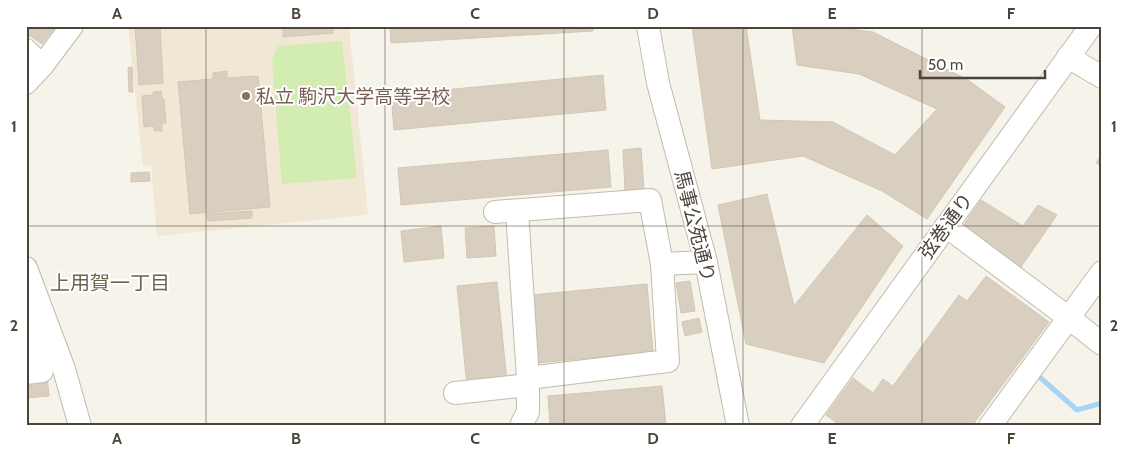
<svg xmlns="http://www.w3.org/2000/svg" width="1128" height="452" font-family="Cabin,'Noto Sans JP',sans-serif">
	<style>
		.education { fill: #f0e8d4 }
		.garden { fill: #d2ecb2 }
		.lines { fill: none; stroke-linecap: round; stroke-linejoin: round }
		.stream { stroke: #a5d4f5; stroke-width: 5 }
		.building { fill: #d9cfc0; stroke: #d4c7b2 }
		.minor-casing { stroke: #c3bbad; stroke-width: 24 }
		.minor { stroke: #fff; stroke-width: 22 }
		.grid { fill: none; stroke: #4b4438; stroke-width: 1; stroke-opacity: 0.55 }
		.education-dot { fill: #8d6e63; stroke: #fff; stroke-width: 2 }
		.labels { text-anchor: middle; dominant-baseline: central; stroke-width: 4; stroke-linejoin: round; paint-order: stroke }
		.education-label { font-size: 19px; fill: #785e54; stroke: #fff; text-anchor: start }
		.street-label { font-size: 19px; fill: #4b4438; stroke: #fff }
		.neighbourhood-label { font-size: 20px; fill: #6f624e; stroke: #fff }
		.neatline { fill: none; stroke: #4b4438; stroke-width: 2 }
		.grid-label { font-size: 16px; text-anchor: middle; font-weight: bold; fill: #4b4438 }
	</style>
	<rect width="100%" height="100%" fill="#f6f3eb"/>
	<path class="education" d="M128,26h221l19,189 -211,21 -6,-71 -8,1z"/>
	<path class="garden" d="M342,41l15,137 -75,6 -10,-124 6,-14z"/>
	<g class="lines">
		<path class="stream" d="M1035,373l42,37 25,-7"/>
	</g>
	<g class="building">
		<path d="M26,26h30l-14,18 -16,-11z"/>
		<path d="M135,26h25l3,57 -24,2z"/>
		<path d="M283,26h50v7l-50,4z"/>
		<path d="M390,26h203v5l-202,12z"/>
		<path d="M692,26h54l14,94 73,2 62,33 42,-46 -78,-35 -62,-9 -5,-39h35l46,6 95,48 37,27 -78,112 -45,-28 -79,-35 -91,13z"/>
		<path d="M132,67l1,25h-4l-1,-24z"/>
		<path d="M227,71v7l31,-2 12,131 -80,7 -12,-132 35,-3v-6z"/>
		<path d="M603,75l3,35 -212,20 -3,-35z"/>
		<path d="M161,91l1,8h2l2,24h-4v8h-8v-5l-10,1 -2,-31 11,-1v-3z"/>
		<path d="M641,148l3,42 -19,1 -2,-41z"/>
		<path d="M608,150l3,37 -210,18 -3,-37z"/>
		<path d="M1102,154v12l-6,-3z"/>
		<path d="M149,172l1,9 -19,1v-9z"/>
		<path d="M767,194l27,112 73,-91 36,31 -79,117 -78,-19 -28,-139z"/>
		<path d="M981,200l42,26 15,-21 19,10 -36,52 -58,-41z"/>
		<path d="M252,211v7l-44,3 -1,-7z"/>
		<path d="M441,226l3,32 -40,4 -3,-31z"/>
		<path d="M494,226l2,30 -29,2 -2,-30z"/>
		<path d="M986,276l63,46 -77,104h-131l-15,-11 27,-37 20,15 10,-14 10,7 66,-91 8,6z"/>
		<path d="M690,281l5,30 -14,2 -5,-30z"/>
		<path d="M497,282l10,100 -40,4 -10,-100z"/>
		<path d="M647,284l6,68 -116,11 -6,-68z"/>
		<path d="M699,318l3,14 -17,4 -3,-14z"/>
		<path d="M47,375l2,21 -23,2v-21z"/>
		<path d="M662,386l4,40h-116l-2,-30z"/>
	</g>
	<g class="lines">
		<g class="minor-casing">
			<g id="minor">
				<path d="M648,26l10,57 48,179 32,164"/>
				<path d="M26,50l16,16"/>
				<path d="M1068,57l34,20"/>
				<path d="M26,83l16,-17 30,-40"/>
				<path d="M517,211l11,167"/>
				<path d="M495,212l155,-12 12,64 6,97 -140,17v34l-6,11"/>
				<path d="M946,226l123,92 33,26"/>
				<path d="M662,264l44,-2"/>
				<path d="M26,268l38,101 16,57"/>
				<path d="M26,311l16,60 -16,2"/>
				<path d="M455,393l73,-8"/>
				<path d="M802,426l289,-400"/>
				<path d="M990,426l112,-154"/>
			</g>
		</g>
		<use href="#minor" class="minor"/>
	</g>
	<path class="grid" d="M206,26v400M385,26v400M564,26v400M743,26v400M922,26v400M26,226h1076"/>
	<circle class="education-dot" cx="246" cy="96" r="5"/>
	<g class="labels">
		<g class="education-label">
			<text x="256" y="96">私立 駒沢大学高等学校</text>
		</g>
		<g class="street-label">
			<text transform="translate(695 226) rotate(76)">馬事公苑通り</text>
			<text transform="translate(946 226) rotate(-54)">弦巻通り</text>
		</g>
		<g class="neighbourhood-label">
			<text x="110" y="283">上用賀一丁目</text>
		</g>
	</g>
	<rect width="1128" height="452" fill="none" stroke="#ffffff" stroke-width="55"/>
	<path d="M920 70v8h125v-8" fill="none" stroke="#4b4438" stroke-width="2.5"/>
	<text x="928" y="70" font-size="15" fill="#4b4438" stroke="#ffffff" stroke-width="4" paint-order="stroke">50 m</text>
	<rect x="28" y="28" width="1072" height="396" class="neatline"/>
	<g class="grid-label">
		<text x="117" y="19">A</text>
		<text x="296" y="19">B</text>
		<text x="475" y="19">C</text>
		<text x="653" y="19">D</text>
		<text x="832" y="19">E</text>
		<text x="1011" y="19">F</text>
		<text x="14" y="132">1</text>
		<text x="1114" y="132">1</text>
		<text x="14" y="331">2</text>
		<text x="1114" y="331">2</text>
		<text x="117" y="444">A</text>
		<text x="296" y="444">B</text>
		<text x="475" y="444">C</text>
		<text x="653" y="444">D</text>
		<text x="832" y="444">E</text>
		<text x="1011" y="444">F</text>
	</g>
</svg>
